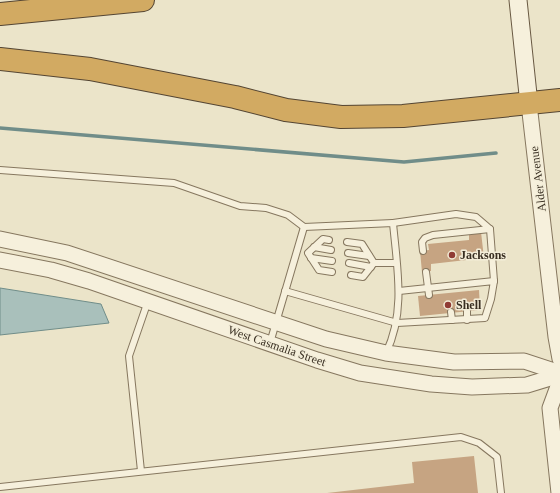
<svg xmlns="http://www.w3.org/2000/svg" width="560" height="493" font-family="Georgia,serif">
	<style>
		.water { fill: #a9c0bb; stroke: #708d89 }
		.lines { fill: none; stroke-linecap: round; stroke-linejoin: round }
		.stream { stroke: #708d89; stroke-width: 3.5 }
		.building { fill: #c6a482 }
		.service-casing { stroke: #86775f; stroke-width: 8 }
		.tertiary-casing { stroke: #86775f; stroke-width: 17 }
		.secondary-casing { stroke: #685842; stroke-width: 19 }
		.motorway-casing { stroke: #544533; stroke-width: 24 }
		.service { stroke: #f6f0dc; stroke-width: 6 }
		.tertiary { stroke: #f6f0dc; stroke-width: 15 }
		.secondary { stroke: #f6f0dc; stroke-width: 17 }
		.motorway { stroke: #d2aa62; stroke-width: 22 }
		.poi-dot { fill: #903b34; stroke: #f3edd8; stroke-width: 1.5 }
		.labels { text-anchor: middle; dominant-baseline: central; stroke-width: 3; stroke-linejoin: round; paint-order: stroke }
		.street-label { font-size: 12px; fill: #382e21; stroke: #f3edd8 }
		.poi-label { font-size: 12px; font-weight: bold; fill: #382e21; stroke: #f3edd8; text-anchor: start }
	</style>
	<rect width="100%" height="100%" fill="#ebe4c9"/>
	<path class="water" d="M0,288l101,16 8,19 -109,12z"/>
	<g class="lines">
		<path class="stream" d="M0,128l404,34 92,-9"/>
	</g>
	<g class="building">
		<path d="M481,232l3,26 -53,6v7l-9,1 -2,-21 9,-1 -1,-6 41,-4v-7z"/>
		<path d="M479,290l1,20 -60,6 -2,-20z"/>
		<path d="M474,456l4,37h-151l87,-10 -2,-21z"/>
	</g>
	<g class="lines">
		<g class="service-casing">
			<g id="service">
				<path d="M0,170l174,13 66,23 26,2 22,7 16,12 89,-4c4,44 13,89 -7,130"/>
				<path d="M393,223l63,-9 20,3 14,12 4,52"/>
				<path d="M329,240l-6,-1 -15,14 11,17 13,2"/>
				<path d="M347,242l15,2 12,19 -11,14 -12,-2"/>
				<path d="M314,247l17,3"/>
				<path d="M423,251l-1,-9 3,-4 8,-3 57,-6"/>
				<path d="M348,253l21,3"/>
				<path d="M311,258l21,3"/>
				<path d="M349,263l22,4"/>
				<path d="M374,263h22"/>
				<path d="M426,272l3,23"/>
				<path d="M285,291l112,32 88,-5 6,-19 3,-18 -95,10"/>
				<path d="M467,311v9"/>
				<path d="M451,312l1,8"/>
				<path d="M270,343l34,-116"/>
				<path d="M141,471l-12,-115 19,-55"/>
				<path d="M0,487l461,-50 18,6 18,14 4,36"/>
			</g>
		</g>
		<g class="tertiary-casing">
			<g id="tertiary">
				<path d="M529,104l27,233 4,22"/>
				<path d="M0,239l67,14 259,86 60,14 68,9 70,-1 36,12"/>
				<path d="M0,260l51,10 38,11 228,79 43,13 71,11 41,3 55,-2 33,-10"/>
				<path d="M559,493l-9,-85 10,-27"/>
			</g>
		</g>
		<g class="secondary-casing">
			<path id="secondary" d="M518,0l11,104"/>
		</g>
		<g class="motorway-casing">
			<g id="motorway">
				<path d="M0,14l143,-14"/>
				<path d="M0,59l90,10 145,28 51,13 55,7 62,-1 157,-16"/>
			</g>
		</g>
		<use href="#service" class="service"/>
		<use href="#tertiary" class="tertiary"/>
		<use href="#secondary" class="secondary"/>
		<use href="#motorway" class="motorway"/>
	</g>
	<g class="poi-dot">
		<circle cx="452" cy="255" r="4"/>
		<circle cx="448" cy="305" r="4"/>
	</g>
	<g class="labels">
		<g class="street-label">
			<text transform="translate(538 179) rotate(-97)">Alder Avenue</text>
			<text transform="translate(277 346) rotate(19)">West Casmalia Street</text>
		</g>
		<g class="poi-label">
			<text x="460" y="255">Jacksons</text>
			<text x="456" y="305">Shell</text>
		</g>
	</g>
</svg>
